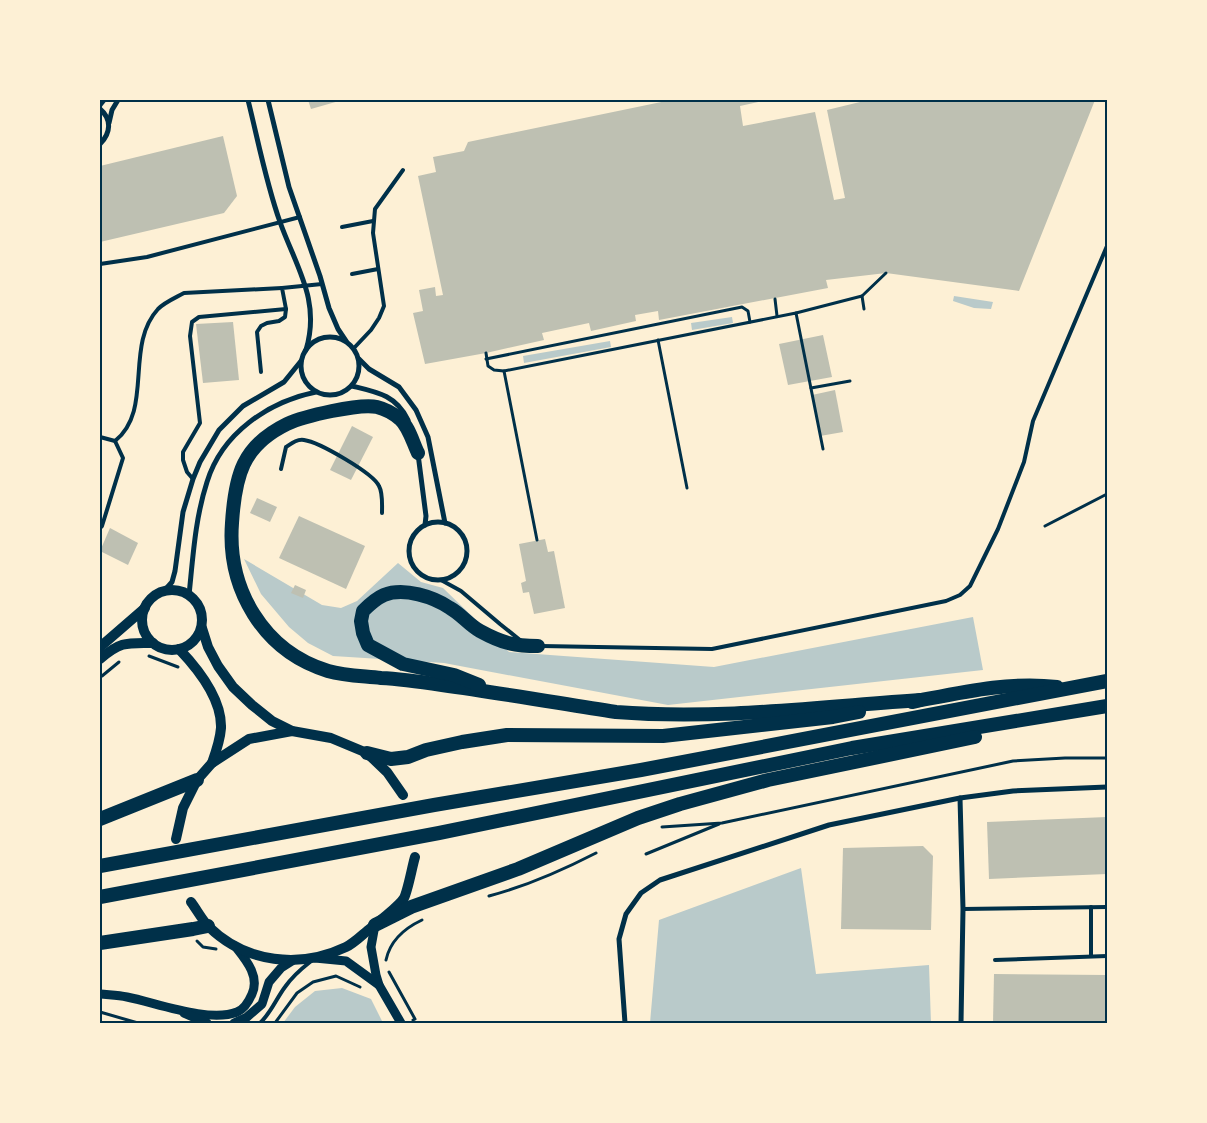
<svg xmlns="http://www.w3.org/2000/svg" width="1207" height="1123" font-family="Lato,sans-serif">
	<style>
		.green { fill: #b9caca }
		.building { fill: #bec0b2 }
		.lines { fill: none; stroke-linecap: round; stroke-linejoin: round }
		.path { stroke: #003049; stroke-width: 3 }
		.service { stroke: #003049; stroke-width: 4 }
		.minor { stroke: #003049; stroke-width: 5 }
		.tertiary { stroke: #003049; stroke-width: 9 }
		.secondary { stroke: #003049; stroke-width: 10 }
		.trunk { stroke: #003049; stroke-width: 14 }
		.neatline { fill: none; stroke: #003049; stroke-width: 2 }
	</style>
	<rect width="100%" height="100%" fill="#fdf0d5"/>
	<g class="green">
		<path d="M954,296l39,6 -2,7 -17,-1 -21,-7z"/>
		<path d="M732,317l1,6 -41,7 -1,-7z"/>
		<path d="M610,341l1,6 -87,16 -1,-7z"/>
		<path d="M244,559l78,46 19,3 16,-7 41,-38 23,19 22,6 66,64 205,15 259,-50 10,53 -315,35 -224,-42 -111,-7 -25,-13 -19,-16 -28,-33z"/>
		<path d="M801,868l15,106 113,-9 2,58h-281l9,-103z"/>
		<path d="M342,988l29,11 12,24h-100l12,-16 20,-16z"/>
	</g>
	<g class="building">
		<path d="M308,100h31v1l-28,8z"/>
		<path d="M671,100h97l-28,6 3,20 72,-14 19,88 11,-2 -18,-88 33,-8v-2h235l-76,191 -133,-18 -60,7 2,8 -169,32 -1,-9 -23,4 1,6 -45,10 -2,-8 -47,10 2,7 -58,13 -61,11 -12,-51 10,-2 -4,-21 16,-3 1,9 7,-1 -25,-119 18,-4 -3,-15 31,-6 4,-9z"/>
		<path d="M223,136l14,60 -13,17 -124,29v-76z"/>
		<path d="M233,322l6,58 -36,3 -7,-59z"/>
		<path d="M823,335l9,42 -44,8 -9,-41z"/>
		<path d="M835,390l8,42 -23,4 -8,-41z"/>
		<path d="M352,426l21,11 -22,43 -21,-10z"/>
		<path d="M257,498l20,9 -7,15 -20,-9z"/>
		<path d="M299,516l66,30 -19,43 -67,-31z"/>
		<path d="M110,528l28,15 -10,22 -28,-14z"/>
		<path d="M545,539l3,13 6,-1 11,57 -31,6 -5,-22 -6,1 -2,-10 5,-2 -7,-37z"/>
		<path d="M295,585l11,5 -3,8 -12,-5z"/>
		<path d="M1107,817v57l-118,5 -2,-57z"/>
		<path d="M923,846l10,10 -2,74 -90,-1 2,-81z"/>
		<path d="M994,974l113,1v48h-114z"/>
	</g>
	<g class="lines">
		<g class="path">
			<path d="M775,299l2,17"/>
			<path d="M864,309l-2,-13 24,-23"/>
			<path d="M796,313l66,-17"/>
			<path d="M658,340l29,148"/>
			<path d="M486,353l2,13 6,4 10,1 292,-58 27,136"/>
			<path d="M486,359l256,-52 6,4 2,11"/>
			<path d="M504,371l33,169"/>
			<path d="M811,388l39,-7"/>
			<path d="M1045,526l62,-32"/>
			<path d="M149,656l29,11"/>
			<path d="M100,674l2,2 17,-14"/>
			<path d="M662,827l60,-4 291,-62 52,-3h42"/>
			<path d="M646,854l73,-30"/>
			<path d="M489,896c38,-10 72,-25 107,-43"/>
			<path d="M197,941l6,6 13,2"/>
			<path d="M386,960c4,-19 19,-32 36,-40"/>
			<path d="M389,972l26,47 -2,1"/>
			<path d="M100,1012l38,11"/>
			<path d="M275,1023l22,-30 16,-11 23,-6 24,11"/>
		</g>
		<g class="service">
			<path d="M342,227l31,-6"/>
			<path d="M100,264l47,-7 153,-40"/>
			<path d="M352,274l26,-5"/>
			<path d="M354,348l17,-18 8,-12 5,-12 -11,-73 2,-24 28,-39"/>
			<path d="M261,372l-4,-40 4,-6 6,-3 12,-2 6,-4 1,-8"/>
			<path d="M100,437l15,4 8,17 -21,68 -2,2"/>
			<path d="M115,441c39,-31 9,-95 43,-132 7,-7 17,-11 26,-16l98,-5"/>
			<path d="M281,469l5,-22c6,-4 11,-8 18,-7 15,2 69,33 75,46 4,7 3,19 3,27"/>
			<path d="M193,479l-6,-7 -4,-12v-8l17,-29 -10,-87 2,-14 7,-5 87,-8 -4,-21 40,-4"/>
			<path d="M441,580l20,11 39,33 20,16"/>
			<path d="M541,646l171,3 234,-48 14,-6 10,-9 28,-57 26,-67 9,-41 74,-175"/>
			<path d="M1091,907v49"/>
			<path d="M963,909l144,-2"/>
			<path d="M995,960l112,-4"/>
			<path d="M260,1023c11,-10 16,-24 25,-36 7,-10 16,-18 25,-25"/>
		</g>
		<g class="minor">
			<path d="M248,100c10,40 18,83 32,122 16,45 41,78 26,128"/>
			<path d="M268,100l21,87 31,89 9,32 9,21 8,12"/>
			<path d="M100,105l4,-5"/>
			<path d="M100,109c12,10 11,24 0,35"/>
			<path d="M109,123l3,-13 6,-10"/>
			<circle cx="330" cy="366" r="29"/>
			<path d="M359,359l10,10 30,18 17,23 12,27 17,86"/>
			<path d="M352,386c25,6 44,9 56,34"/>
			<path d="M418,454l8,62 -1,9"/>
			<circle cx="438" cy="551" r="29"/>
			<path d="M164,591l8,-9 3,-11 8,-59 10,-33 7,-17 19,-32 24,-24 41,-24 17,-21"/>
			<path d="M189,595c4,-38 6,-76 18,-113 15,-49 61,-80 109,-90"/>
			<path d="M960,798l3,111 -2,114"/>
			<path d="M625,1023l-6,-84 7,-25 15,-21 19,-13 169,-55 131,-27 53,-7 94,-4"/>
		</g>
		<g class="tertiary">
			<path d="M375,925l-4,22 5,28 3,10 22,38"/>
			<path d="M315,958l31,3 33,24"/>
			<path d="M100,994c9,1 18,1 27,3 30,6 82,26 110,15 8,-3 12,-11 15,-18 8,-18 -6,-34 -17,-48"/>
			<path d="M184,1013l23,10"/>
			<path d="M234,1023l13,-6 15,-13 7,-22 12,-14 11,-7"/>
		</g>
		<g class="secondary">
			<circle cx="172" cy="620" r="30"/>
			<path d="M202,628l6,19 10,19 15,21 19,18 20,16 20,10 39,7 36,15 20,19 16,23"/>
			<path d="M100,647l45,-39"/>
			<path d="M179,649c20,21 43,50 42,79 -1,13 -5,24 -9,35"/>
			<path d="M100,659c21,-18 27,-16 53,-16"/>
			<path d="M176,839l7,-31 14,-28 15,-17 37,-24 43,-8"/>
			<path d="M191,902c6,8 11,18 18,25 37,36 91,42 137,20 8,-4 15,-11 21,-16 8,-6 33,-26 37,-33 4,-8 8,-31 11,-41"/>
		</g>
		<g class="trunk">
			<path d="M418,453c-5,-10 -9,-26 -18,-34 -6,-5 -15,-10 -23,-12 -17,-4 -73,9 -90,17 -45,22 -52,52 -55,99 -5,66 31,128 96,148 17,5 36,5 53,7 21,1 41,4 61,7 58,8 116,18 174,27 101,8 203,-5 304,-12"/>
			<path d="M479,685l-25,-10 -51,-11 -35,-19 -5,-12 -2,-12 2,-10c6,-6 14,-13 21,-16 20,-8 50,2 66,13 11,6 19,17 30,23 22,12 34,15 58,15"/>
			<path d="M912,702c47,-9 96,-21 145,-15"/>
			<path d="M367,753l24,6 17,-2 18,-7 36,-8 45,-7 156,1 170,-19 26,-5"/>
			<path d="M100,819l97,-39"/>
			<path d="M100,866l334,-61 207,-35 466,-89"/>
			<path d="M100,897l339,-64 413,-85 255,-42"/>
			<path d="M375,925l36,-18 107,-38 120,-51 42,-14 88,-24 207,-43"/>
			<path d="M100,943l93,-14 15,-3"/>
		</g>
	</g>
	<rect width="1207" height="1123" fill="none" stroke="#fdf0d5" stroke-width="202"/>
	<rect x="101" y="101" width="1005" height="921" class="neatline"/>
</svg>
